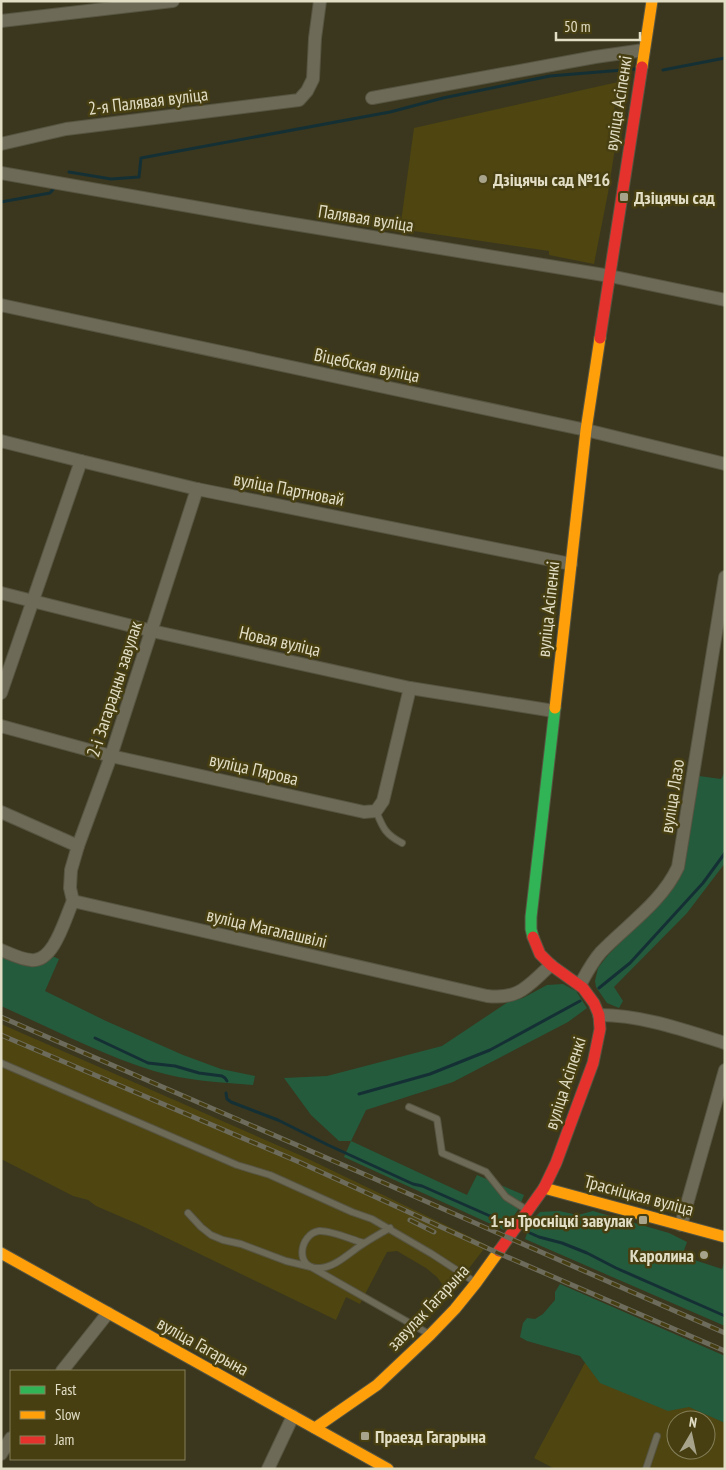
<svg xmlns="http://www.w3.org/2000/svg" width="726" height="1470" font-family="'PT Sans Narrow',sans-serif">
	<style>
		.built { fill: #4e4511; fill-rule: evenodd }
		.green { fill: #245b3d }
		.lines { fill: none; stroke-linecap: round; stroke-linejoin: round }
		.stream { stroke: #153035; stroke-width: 3 }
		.lane-casing { stroke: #575440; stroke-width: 8 }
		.street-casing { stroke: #575440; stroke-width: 14 }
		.fast-casing { stroke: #575440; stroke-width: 13 }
		.slow-casing { stroke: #575440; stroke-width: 13 }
		.jam-casing { stroke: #575440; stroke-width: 13 }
		.lane { stroke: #6d6a58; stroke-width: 6 }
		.street { stroke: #6d6a58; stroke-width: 12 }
		.fast { stroke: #30b455; stroke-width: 11 }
		.slow { stroke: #ff9f0a; stroke-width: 11 }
		.jam { stroke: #e5322d; stroke-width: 11 }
		.rail-casing { stroke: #6d6b5b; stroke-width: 5 }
		.rail { stroke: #473f11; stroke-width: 3; stroke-dasharray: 9; stroke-linecap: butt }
		.poi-dot { fill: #a7a48b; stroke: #473f11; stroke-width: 2 }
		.labels { text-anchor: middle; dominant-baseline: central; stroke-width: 5; stroke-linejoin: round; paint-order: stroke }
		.street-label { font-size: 18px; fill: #e2dec6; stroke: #473f11 }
		.poi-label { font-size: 18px; font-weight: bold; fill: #e2dec6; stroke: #473f11; text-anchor: start }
	</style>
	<rect width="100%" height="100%" fill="#3a371e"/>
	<g class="built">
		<path d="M618,82l-6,46 6,1 -10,64 -14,71 -45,-9v-4l-149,-22 14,-101z"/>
		<path d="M1,1024l301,132 185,89 -38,49 -12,-17 -11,-9 -29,-17 -10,1 -27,52 -14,-7 -10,23 -196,-95 -44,-19 -8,-6 -15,-4 -72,-37z"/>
		<path d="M587,1359l138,64v46h-170l-21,-11zM676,1420h30v30h-30z"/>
	</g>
	<g class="green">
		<path d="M725,772v91l-38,50 -73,74 9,14 -4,7 -12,-5 -11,-16 -1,-6 3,-13 10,-13 42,-42 27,-33 22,-104 22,3z"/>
		<path d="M1,953l51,3 7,3 -14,32 61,30 77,34 38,14 34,7 -2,9c-33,-3 -67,-4 -99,-14 -52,-16 -103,-43 -153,-65z"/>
		<path d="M563,984l13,7 11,17 -19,14 -115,60 -87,28 -15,31 116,54 10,-20 47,20 -6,15 -14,20 -160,-73 7,-16h-12l-28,-26 -27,-37 43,-2 115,-30 66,-44 15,-4 24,-13z"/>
		<path d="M559,1211l19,4 15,-4 76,22 18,9 -5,14 40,13 3,-9v66l-200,-87 7,-19 8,-8z"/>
		<path d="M560,1284l165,72v67l-36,-16 -21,4 -68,-28 -20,-27 -53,-15 -7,-4 3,-14 4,-5 8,1 8,-5 12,-14v-8z"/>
	</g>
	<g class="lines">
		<g class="stream">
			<path d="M663,70l62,-12"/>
			<path d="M69,172l42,7 28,-2 2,-19 249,-46 53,-14 107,-22 85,-7"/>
			<path d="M1,202l49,-9 5,-6"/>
			<path d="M599,988l31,-25 73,-80 22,-30"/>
			<path d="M95,1038l53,25 27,3 24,7 23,3 3,2 2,3"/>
			<path d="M226,1093l1,6 4,3 47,18 50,25 85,39 9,2 68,30 6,1"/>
			<path d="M359,1094l71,-20 60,-24 90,-49"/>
			<path d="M530,1233l9,4 23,6 25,10 29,15 109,48"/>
		</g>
		<g class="lane-casing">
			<g id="lane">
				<path d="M376,811c7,17 9,23 26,32"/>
				<path d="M1,1063l236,102 33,10 82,37 20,7 60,35 43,28"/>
				<path d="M409,1107l28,12 5,34 44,19 20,25 21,13"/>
				<path d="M188,1213l13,14 10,8 12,5 18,4 45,17 25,6 118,67"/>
				<path d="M364,1243c-12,-3 -33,-13 -45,-12 -20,3 -25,39 1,37 16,-1 30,-16 43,-24 9,-6 18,-11 27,-16"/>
				<path d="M646,1469l11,-33"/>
			</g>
		</g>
		<g class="street-casing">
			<g id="street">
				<path d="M1,21l172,-20"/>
				<path d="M372,98l223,-41 49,-7"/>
				<path d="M1,144l65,-15 233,-29 8,-9 6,-12 2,-41 5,-37"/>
				<path d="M1,173l256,45 353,58 115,24"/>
				<path d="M1,305l585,125 139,34"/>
				<path d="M1,441l80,20 116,28 374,75"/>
				<path d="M1,593l151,38 258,57 144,23"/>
				<path d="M1,693l80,-232"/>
				<path d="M1,726l110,30 253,56 12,-1 7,-10 27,-113"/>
				<path d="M1,812l77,34"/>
				<path d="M73,901l-3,-13 1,-18 7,-24 33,-90 86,-267"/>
				<path d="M1,950c10,4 19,9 30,10 23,3 34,-42 42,-59l414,95c33,4 41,-11 64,-31"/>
				<path d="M580,985c6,-11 12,-23 21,-33 26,-27 61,-50 77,-85l47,-290"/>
				<path d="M599,1015c43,0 85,15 126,28"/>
				<path d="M681,1225l44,-155"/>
				<path d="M62,1371l46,-58"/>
				<path d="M1,1454l10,-16"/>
				<path d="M268,1469l25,-53"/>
			</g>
		</g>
		<g class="fast-casing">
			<path id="fast" d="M533,937l-2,-8v-12l24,-209"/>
		</g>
		<g class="slow-casing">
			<g id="slow">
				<path d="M642,67l10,-66"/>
				<path d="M555,708l31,-278 14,-92"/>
				<path d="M544,1188l181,49"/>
				<path d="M1,1253l387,216"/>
				<path d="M315,1428l62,-43 53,-50 25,-26 21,-26 23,-32"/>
			</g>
		</g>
		<g class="jam-casing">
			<g id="jam">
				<path d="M600,338l42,-271"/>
				<path d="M499,1251l45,-63 12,-25 37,-100 7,-34 -1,-14 -5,-12 -11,-15 -32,-23 -11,-11 -7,-17"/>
			</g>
		</g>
		<use href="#lane" class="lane"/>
		<use href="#street" class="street"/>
		<use href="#fast" class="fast"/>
		<use href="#slow" class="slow"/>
		<use href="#jam" class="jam"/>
		<g class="rail-casing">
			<g id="rail">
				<path d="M1,1017l365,158 359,158"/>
				<path d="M1,1035l298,127 199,91 227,98"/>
				<path d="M410,1220l24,12"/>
			</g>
		</g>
		<use href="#rail" class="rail"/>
	</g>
	<g class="poi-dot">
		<circle cx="483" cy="179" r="5"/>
		<rect x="619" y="192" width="10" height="10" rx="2.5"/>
		<rect x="638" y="1215" width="10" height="10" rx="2.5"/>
		<circle cx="704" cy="1255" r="5"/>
		<rect x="360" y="1431" width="10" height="10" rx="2.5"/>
	</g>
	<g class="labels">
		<g class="street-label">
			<text transform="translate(148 101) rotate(-7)">2-я Палявая вуліца</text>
			<text transform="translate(618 103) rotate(-81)">вуліца Асіпенкі</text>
			<text transform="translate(366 218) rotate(9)">Палявая вуліца</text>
			<text transform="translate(367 365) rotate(12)">Віцебская вуліца</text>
			<text transform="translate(289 489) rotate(11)">вуліца Партновай</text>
			<text transform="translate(548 609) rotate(-84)">вуліца Асіпенкі</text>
			<text transform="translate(280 641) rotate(13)">Новая вуліца</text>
			<text transform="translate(114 689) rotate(-72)">2-і Загарадны завулак</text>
			<text transform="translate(254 769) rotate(13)">вуліца Пярова</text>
			<text transform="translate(672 796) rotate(-81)">вуліца Лазо</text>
			<text transform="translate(267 928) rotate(13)">вуліца Магалашвілі</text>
			<text transform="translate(565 1083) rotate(-72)">вуліца Асіпенкі</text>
			<text transform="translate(639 1195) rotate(15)">Трасніцкая вуліца</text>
			<text transform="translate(428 1307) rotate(-47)">завулак Гагарына</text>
			<text transform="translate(203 1346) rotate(29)">вуліца Гагарына</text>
		</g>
		<g class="poi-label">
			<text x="493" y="179">Дзіцячы сад №16</text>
			<text x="634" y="197">Дзіцячы сад</text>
			<text x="633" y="1220" text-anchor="end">1-ы Тросніцкі завулак</text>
			<text x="694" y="1255" text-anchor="end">Каролина</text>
			<text x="375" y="1436">Праезд Гагарына</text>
		</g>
	</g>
	<rect width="726" height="1470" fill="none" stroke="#e2dec6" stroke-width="5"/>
	<rect x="10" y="1370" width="175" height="90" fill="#473f11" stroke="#857f59"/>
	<rect x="20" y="1386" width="25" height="8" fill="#30b455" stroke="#857f59"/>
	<text x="55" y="1395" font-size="15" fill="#e2dec6">Fast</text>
	<rect x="20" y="1411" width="25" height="8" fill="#ff9f0a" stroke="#857f59"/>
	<text x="55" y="1420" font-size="15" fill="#e2dec6">Slow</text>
	<rect x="20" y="1436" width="25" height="8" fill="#e5322d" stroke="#857f59"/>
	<text x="55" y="1445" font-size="15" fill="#e2dec6">Jam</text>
	<g transform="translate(691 1435) rotate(9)"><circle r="24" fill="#473f11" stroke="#857f59"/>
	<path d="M0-4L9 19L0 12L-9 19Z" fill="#a7a48b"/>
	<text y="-8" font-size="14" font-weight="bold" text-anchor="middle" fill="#e2dec6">N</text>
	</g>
	<path d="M556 32v8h84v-8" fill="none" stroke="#e2dec6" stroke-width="2.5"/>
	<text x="564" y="32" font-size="15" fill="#e2dec6" stroke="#473f11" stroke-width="4" paint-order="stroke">50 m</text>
</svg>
